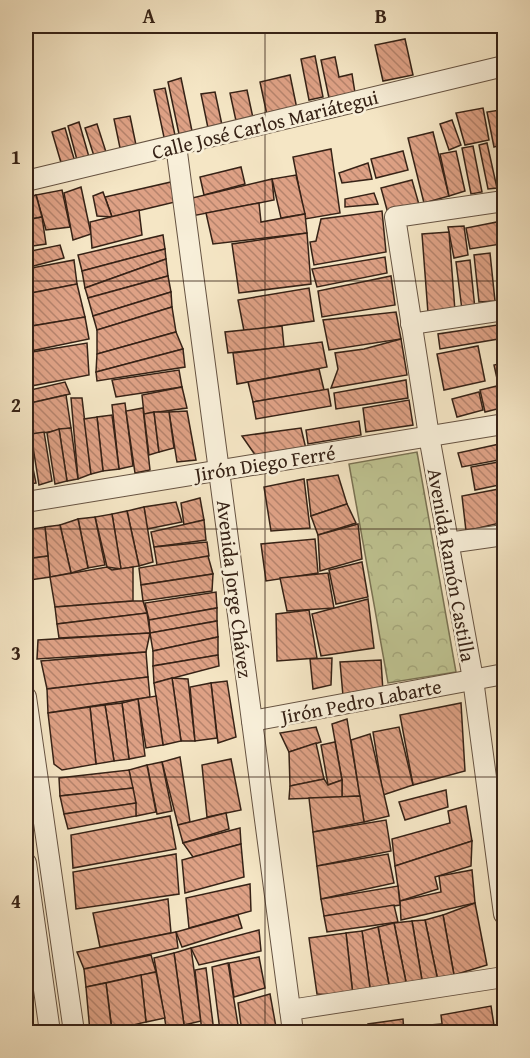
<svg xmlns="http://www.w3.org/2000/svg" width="530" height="1058" font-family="'Gentium Book Plus',serif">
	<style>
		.park { fill: url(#park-crowns); stroke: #7a7354; stroke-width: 1.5 }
		.building { fill: url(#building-back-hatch); stroke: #362216; stroke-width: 1.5 }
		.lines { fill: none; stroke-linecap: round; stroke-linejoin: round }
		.minor-casing { stroke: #665342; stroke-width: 22 }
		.minor { stroke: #f8efd9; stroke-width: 20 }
		.grid { fill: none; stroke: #362216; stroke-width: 1.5; stroke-opacity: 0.55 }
		.labels { text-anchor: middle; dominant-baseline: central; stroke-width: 5; stroke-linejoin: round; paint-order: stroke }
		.street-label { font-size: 20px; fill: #362216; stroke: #f8efd9 }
		.neatline { fill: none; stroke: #362216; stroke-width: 2 }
		.grid-label { font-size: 20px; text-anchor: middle; font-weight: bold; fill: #362216 }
	</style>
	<defs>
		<pattern id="park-crowns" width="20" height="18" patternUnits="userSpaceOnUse" patternTransform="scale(1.5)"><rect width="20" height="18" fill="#bfc492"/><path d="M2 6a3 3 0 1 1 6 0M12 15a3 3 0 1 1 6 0" fill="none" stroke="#a5a87d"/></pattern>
		<pattern id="building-back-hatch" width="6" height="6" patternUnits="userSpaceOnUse" patternTransform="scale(1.5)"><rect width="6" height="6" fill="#dea185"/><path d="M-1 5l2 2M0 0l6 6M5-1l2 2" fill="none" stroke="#b5836c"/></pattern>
	</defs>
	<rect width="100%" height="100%" fill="#f5e6c5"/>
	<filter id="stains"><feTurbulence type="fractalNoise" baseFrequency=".00333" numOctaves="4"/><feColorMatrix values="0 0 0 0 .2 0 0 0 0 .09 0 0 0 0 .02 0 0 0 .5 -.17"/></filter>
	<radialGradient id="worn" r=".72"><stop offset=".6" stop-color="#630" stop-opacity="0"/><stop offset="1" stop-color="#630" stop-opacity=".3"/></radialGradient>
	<path class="park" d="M417,452l39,220 -68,11 -39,-219z"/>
	<g class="building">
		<path d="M405,39l8,36 -30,6 -8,-36z"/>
		<path d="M315,56l8,41 -14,3 -8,-41z"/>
		<path d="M335,57l4,20 13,-3 3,19 -26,5 -8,-38z"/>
		<path d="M290,75l7,34 -30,6 -7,-33z"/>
		<path d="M181,78l11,53 -13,3 -11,-52z"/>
		<path d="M165,88l11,52 -11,2 -11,-52z"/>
		<path d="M247,90l6,28 -17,3 -6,-28z"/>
		<path d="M215,92l7,33 -14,3 -7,-34z"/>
		<path d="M483,108l6,32 -24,5 -9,-32z"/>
		<path d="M500,110l4,34 -10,3 -7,-35z"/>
		<path d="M130,116l6,29 -16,3 -6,-29z"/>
		<path d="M452,120l9,25 -12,5 -9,-26z"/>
		<path d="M79,122l10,35 -12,3 -9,-34z"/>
		<path d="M97,124l9,28 -12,4 -9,-28z"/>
		<path d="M65,128l10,34 -13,4 -10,-34z"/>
		<path d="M433,132l16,64 -25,7 -16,-65z"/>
		<path d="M487,143l10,45 -9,1 -9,-44z"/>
		<path d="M473,146l9,46 -11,2 -9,-46z"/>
		<path d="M331,149l9,64 -35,6 -12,-62z"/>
		<path d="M403,151l5,19 -32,8 -5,-19z"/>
		<path d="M456,151l9,40 -16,5 -9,-42z"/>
		<path d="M504,155v30l-6,-28z"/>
		<path d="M368,163l4,16 -30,4 -3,-10z"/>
		<path d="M241,167l4,17 -41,11 -4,-18z"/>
		<path d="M296,175l9,39 -24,4 -9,-39z"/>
		<path d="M272,179l2,21 -82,16 -4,-17z"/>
		<path d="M412,180l8,28 -33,2 -6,-22z"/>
		<path d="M171,182l4,20 -63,15 -7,-20z"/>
		<path d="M81,187l10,47 -18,6 -9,-47z"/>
		<path d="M62,190l8,37 -24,3 -10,-35z"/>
		<path d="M103,192l9,25 -15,-1 -4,-20z"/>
		<path d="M374,193l4,11 -33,3v-8z"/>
		<path d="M36,195l6,22 -16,3v-22z"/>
		<path d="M259,203l2,19 44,-8 2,19 -94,11 -7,-31z"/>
		<path d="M139,210l3,25 -50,13 -2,-26z"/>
		<path d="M382,211l4,41 -72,13 -4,-23 6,-1 5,-22z"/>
		<path d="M42,217l4,27 -20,3v-27z"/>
		<path d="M497,222l4,22 -31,5 -4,-21z"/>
		<path d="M464,226l4,29 -14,3 -6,-31z"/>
		<path d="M449,232l6,79 -27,2 -6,-79z"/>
		<path d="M307,233l4,51 -72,9 -7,-49z"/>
		<path d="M163,235l2,14 -83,22 -4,-16z"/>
		<path d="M60,245l4,13 -38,10v-16z"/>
		<path d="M165,249l1,10 -81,29 -3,-17z"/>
		<path d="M490,253l5,48 -16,1 -5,-47z"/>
		<path d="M385,257l2,16 -70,14 -5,-18z"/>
		<path d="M166,259l2,17 -80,22 -3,-10z"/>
		<path d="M74,260l3,24 -51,10v-25z"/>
		<path d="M470,260l5,49 -13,1 -6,-48z"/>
		<path d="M504,269v26l-4,-25z"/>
		<path d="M168,276l3,16 -78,24 -5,-18z"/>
		<path d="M391,276l4,29 -73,12 -4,-26z"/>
		<path d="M77,284l8,33 -59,10v-33z"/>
		<path d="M309,288l5,33 -70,10 -6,-31z"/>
		<path d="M171,292l1,15 -75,23 -4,-14z"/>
		<path d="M172,307l4,25 -79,22v-24z"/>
		<path d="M396,312l5,27 -72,11 -6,-30z"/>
		<path d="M85,317l4,22 -63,13v-25z"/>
		<path d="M504,324v14l-64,11 -2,-15z"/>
		<path d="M282,326l2,21 -56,6 -3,-21z"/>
		<path d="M176,332l7,17 -87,23 1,-18z"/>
		<path d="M401,339l6,36 -76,13 7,-19 -3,-16 29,-4z"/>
		<path d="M322,342l5,25 -90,17 -4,-31z"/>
		<path d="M87,343l2,32 -63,12v-34z"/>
		<path d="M478,346l7,35 -41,9 -7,-36z"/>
		<path d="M183,349l2,18 -88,14 -1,-9z"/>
		<path d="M504,363v37l-2,1 -8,-36z"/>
		<path d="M319,369l5,21 -71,12 -5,-20z"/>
		<path d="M179,370l3,17 -66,10 -4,-17z"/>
		<path d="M406,380l2,18 -72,11 -2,-16z"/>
		<path d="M65,382l5,12 -44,10v-13z"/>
		<path d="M497,386l4,22 -16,4 -5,-22z"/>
		<path d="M182,387l5,21 -43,6 -2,-19z"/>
		<path d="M328,389l3,17 -75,13 -3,-17z"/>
		<path d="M479,392l4,18 -26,7 -5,-18z"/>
		<path d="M66,395l5,33 -45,8v-32z"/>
		<path d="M71,398h11l9,76 -13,5z"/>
		<path d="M409,400l4,25 -47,7 -3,-24z"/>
		<path d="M125,403l8,63 -14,3 -7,-64z"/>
		<path d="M143,408l7,62 -15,3 -9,-62z"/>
		<path d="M187,411l9,49 -19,2 -8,-50z"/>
		<path d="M154,412l5,40 -10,3 -5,-41z"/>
		<path d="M154,412h15l5,36 -15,4z"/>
		<path d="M112,415l7,54 -16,2 -6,-54z"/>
		<path d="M97,417l6,54 -12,3 -7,-55z"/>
		<path d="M359,421l2,14 -53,9 -2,-14z"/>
		<path d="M71,428l7,51 -11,2 -8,-52z"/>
		<path d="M301,428l5,21 -48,10 -16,-23z"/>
		<path d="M59,429l8,52 -12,3 -8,-51z"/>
		<path d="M44,432l8,49 -13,4 -8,-51z"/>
		<path d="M26,434l10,49 -10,1z"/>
		<path d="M504,443v16l-42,8 -4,-14z"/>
		<path d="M504,461v23l-29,6 -4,-23z"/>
		<path d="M338,475l9,29 -36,12 -4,-36z"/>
		<path d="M304,479l6,49 -39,3 -7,-44z"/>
		<path d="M504,488v34l-38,9 -4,-35z"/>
		<path d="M200,498l4,22 -20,5 -3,-22z"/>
		<path d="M176,502l6,20 -35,7 -3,-22z"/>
		<path d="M347,504l9,19 -38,12 -7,-19z"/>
		<path d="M144,507l9,55 -14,4 -12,-55z"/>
		<path d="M127,511l12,55 -18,3 -9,-55z"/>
		<path d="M112,514l9,55 -14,-2 -12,-50z"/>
		<path d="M95,517l10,48 -17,3 -10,-49z"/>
		<path d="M78,519l10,49 -17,5 -11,-48z"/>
		<path d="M204,520l2,20 -52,7 -3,-15z"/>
		<path d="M358,524l4,35 -42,12 -2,-36z"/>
		<path d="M60,525l11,48 -21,4 -5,-50z"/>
		<path d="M45,527l3,29 -22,3v-29z"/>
		<path d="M315,539l3,34 -52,8 -5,-37z"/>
		<path d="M207,542l2,14 -52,9 -3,-18z"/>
		<path d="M48,556l2,21 -20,3 -4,-21z"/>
		<path d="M208,556l5,18 -72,11 -2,-17z"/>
		<path d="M362,562l6,35 -32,7 -7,-34z"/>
		<path d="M107,567l5,3 21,-3v34l-78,6 -5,-30z"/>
		<path d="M328,573l6,35 -47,3 -7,-33z"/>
		<path d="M213,574l-1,17 -69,10 -2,-16z"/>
		<path d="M216,592l1,16 -68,12 -4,-17z"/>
		<path d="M368,599l6,49 -53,8 -9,-42z"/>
		<path d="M133,601h10l4,12 -90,11 -2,-17z"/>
		<path d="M217,608v13l-67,12 -1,-13z"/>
		<path d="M309,610l8,48 -40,3 -1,-47z"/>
		<path d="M147,613l3,20 -91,5 -2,-14z"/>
		<path d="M217,621l1,16 -65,14 -3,-18z"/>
		<path d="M150,633l-4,19 -109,7 1,-19z"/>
		<path d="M218,637v18l-65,11v-15z"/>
		<path d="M146,652l2,25 -101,12 -6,-28z"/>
		<path d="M218,655l1,11 -65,17 -1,-17z"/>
		<path d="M332,658l-1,27 -18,4 -3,-30z"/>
		<path d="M381,660l2,32 -40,4 -3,-34z"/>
		<path d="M148,677l2,20 -102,16 -1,-24z"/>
		<path d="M172,678l16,1 7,62h-14z"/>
		<path d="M172,678l9,63 -18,4 -9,-62z"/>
		<path d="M227,681l9,56 -18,6 -7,-60z"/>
		<path d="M211,683l6,55 -22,3 -5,-54z"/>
		<path d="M156,696l7,49 -17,3 -8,-49z"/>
		<path d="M138,699l7,57 -16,3 -7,-56z"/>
		<path d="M122,703l7,56 -15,2 -9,-56z"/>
		<path d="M461,703l4,68 -52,14 -13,-70z"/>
		<path d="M105,705l9,56 -18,3 -6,-57z"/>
		<path d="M90,707l6,57 -34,6 -8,-6 -6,-51z"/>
		<path d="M347,719l13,77 -18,1v-17l-10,-56z"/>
		<path d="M316,727l5,15 -32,10 -9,-19z"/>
		<path d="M399,727l14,58 -30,10 -10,-63z"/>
		<path d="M370,734l19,82 -25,6 -13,-82z"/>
		<path d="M335,742l7,38 -14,5 -7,-40z"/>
		<path d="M316,743l8,36 -34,7 -1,-34z"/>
		<path d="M180,757l10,65 -12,3 -16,-63z"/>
		<path d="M231,759l10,51 -34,7 -5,-52z"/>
		<path d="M162,762l10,49 -15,3 -10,-49z"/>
		<path d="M147,765l9,47 -20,4 -7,-46z"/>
		<path d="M129,770l4,18 -73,8 -1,-18z"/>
		<path d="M324,779l4,6 14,-5v17l-53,2 1,-13z"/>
		<path d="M133,788l3,15 -72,11 -4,-18z"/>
		<path d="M446,790l2,17 -43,13 -6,-18z"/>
		<path d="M360,796l4,26 -51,10 -4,-34z"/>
		<path d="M136,803v13l-68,13 -4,-15z"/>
		<path d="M466,806l6,35 -77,25 -3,-27 58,-16 -2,-12z"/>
		<path d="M226,813l3,16 -46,14 -5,-18z"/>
		<path d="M170,816l6,33 -103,19 -2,-33z"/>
		<path d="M386,820l5,31 -74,15 -4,-34z"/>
		<path d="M240,828l1,16 -48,13 -10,-14z"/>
		<path d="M472,841l-1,25 -36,11 3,12 -38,12 -5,-35z"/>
		<path d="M241,844l3,33 -59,16 -3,-33z"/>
		<path d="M176,854l3,40 -103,15 -3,-37z"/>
		<path d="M388,854l6,29 -73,16 -4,-33z"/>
		<path d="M472,870l3,33 -74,17 -1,-19 41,-9 -2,-16z"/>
		<path d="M250,884l1,27 -62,17 -3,-30z"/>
		<path d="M398,886l2,19 -76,11 -3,-17z"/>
		<path d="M168,899l3,34 -71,14 -7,-34z"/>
		<path d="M475,903l12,62 -33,10 -11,-60z"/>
		<path d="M394,905l4,17 -71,10 -3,-16z"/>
		<path d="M238,915l4,13 -60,19 -6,-15z"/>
		<path d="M443,915l11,60 -16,6 -13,-61z"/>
		<path d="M425,920l13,61 -15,5 -11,-65z"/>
		<path d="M412,921l11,65 -16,1 -13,-64z"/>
		<path d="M394,923l13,64 -17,3 -12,-63z"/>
		<path d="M378,927l12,63 -19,5 -9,-64z"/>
		<path d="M259,930l2,21 -62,14 -8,-17z"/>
		<path d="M362,931l9,64 -18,1 -7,-63z"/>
		<path d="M176,932l2,16 -94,21 -7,-17z"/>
		<path d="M346,933l7,63 -36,-2 -8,-56z"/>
		<path d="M191,948l10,73 -17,4 -10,-72z"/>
		<path d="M174,953l11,79h-18l-13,-74z"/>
		<path d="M151,955l5,17 -70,15 -2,-18z"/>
		<path d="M259,957l6,31 -31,9 -5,-34z"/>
		<path d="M228,963l10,62 -18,6 -8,-64z"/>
		<path d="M206,968l8,64h-12l-7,-62z"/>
		<path d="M156,972l9,46 -19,4 -5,-47z"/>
		<path d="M141,975l5,47 -34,8 -6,-47z"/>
		<path d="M106,983l6,49h-22l-4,-45z"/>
		<path d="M270,994l6,33 -34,5 -4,-29z"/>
		<path d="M491,1006l4,26h-52l-2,-17z"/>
		<path d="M403,1019l1,13h-35l-1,-8z"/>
		<path d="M441,1024l1,8h-35l-1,-5z"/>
		<path d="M364,1026l1,6h-46l1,-2z"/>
	</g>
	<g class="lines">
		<g class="minor-casing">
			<g id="minor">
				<path d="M176,145l117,887"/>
				<path d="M26,181l478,-115"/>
				<path d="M504,201l-109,16 34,219 44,243 31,235"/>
				<path d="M411,324l93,-14"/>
				<path d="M26,502l478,-78"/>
				<path d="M448,543l56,-8"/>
				<path d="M26,697l48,335"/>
				<path d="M252,721l252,-47"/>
				<path d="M26,863l24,169"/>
				<path d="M290,1010l214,-33"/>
			</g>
		</g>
		<use href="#minor" class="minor"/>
	</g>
	<path class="grid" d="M265,26v1006M26,281h478M26,529h478M26,777h478"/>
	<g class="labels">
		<g class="street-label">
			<text transform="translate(265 124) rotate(-14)">Calle José Carlos Mariátegui</text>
			<text transform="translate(265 463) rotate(-9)">Jirón Diego Ferré</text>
			<text transform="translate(452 565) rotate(80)">Avenida Ramón Castilla</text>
			<text transform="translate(235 589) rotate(83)">Avenida Jorge Chávez</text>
			<text transform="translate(361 701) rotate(-11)">Jirón Pedro Labarte</text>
		</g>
	</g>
	<rect width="530" height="1058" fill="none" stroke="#f5e6c5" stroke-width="66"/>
	<rect x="33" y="33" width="464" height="992" class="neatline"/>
	<g class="grid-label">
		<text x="149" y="23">A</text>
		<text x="381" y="23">B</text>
		<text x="16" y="164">1</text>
		<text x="16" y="412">2</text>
		<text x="16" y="660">3</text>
		<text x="16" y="908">4</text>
	</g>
	<rect width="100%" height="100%" filter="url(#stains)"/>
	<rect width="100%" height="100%" fill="url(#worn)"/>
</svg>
